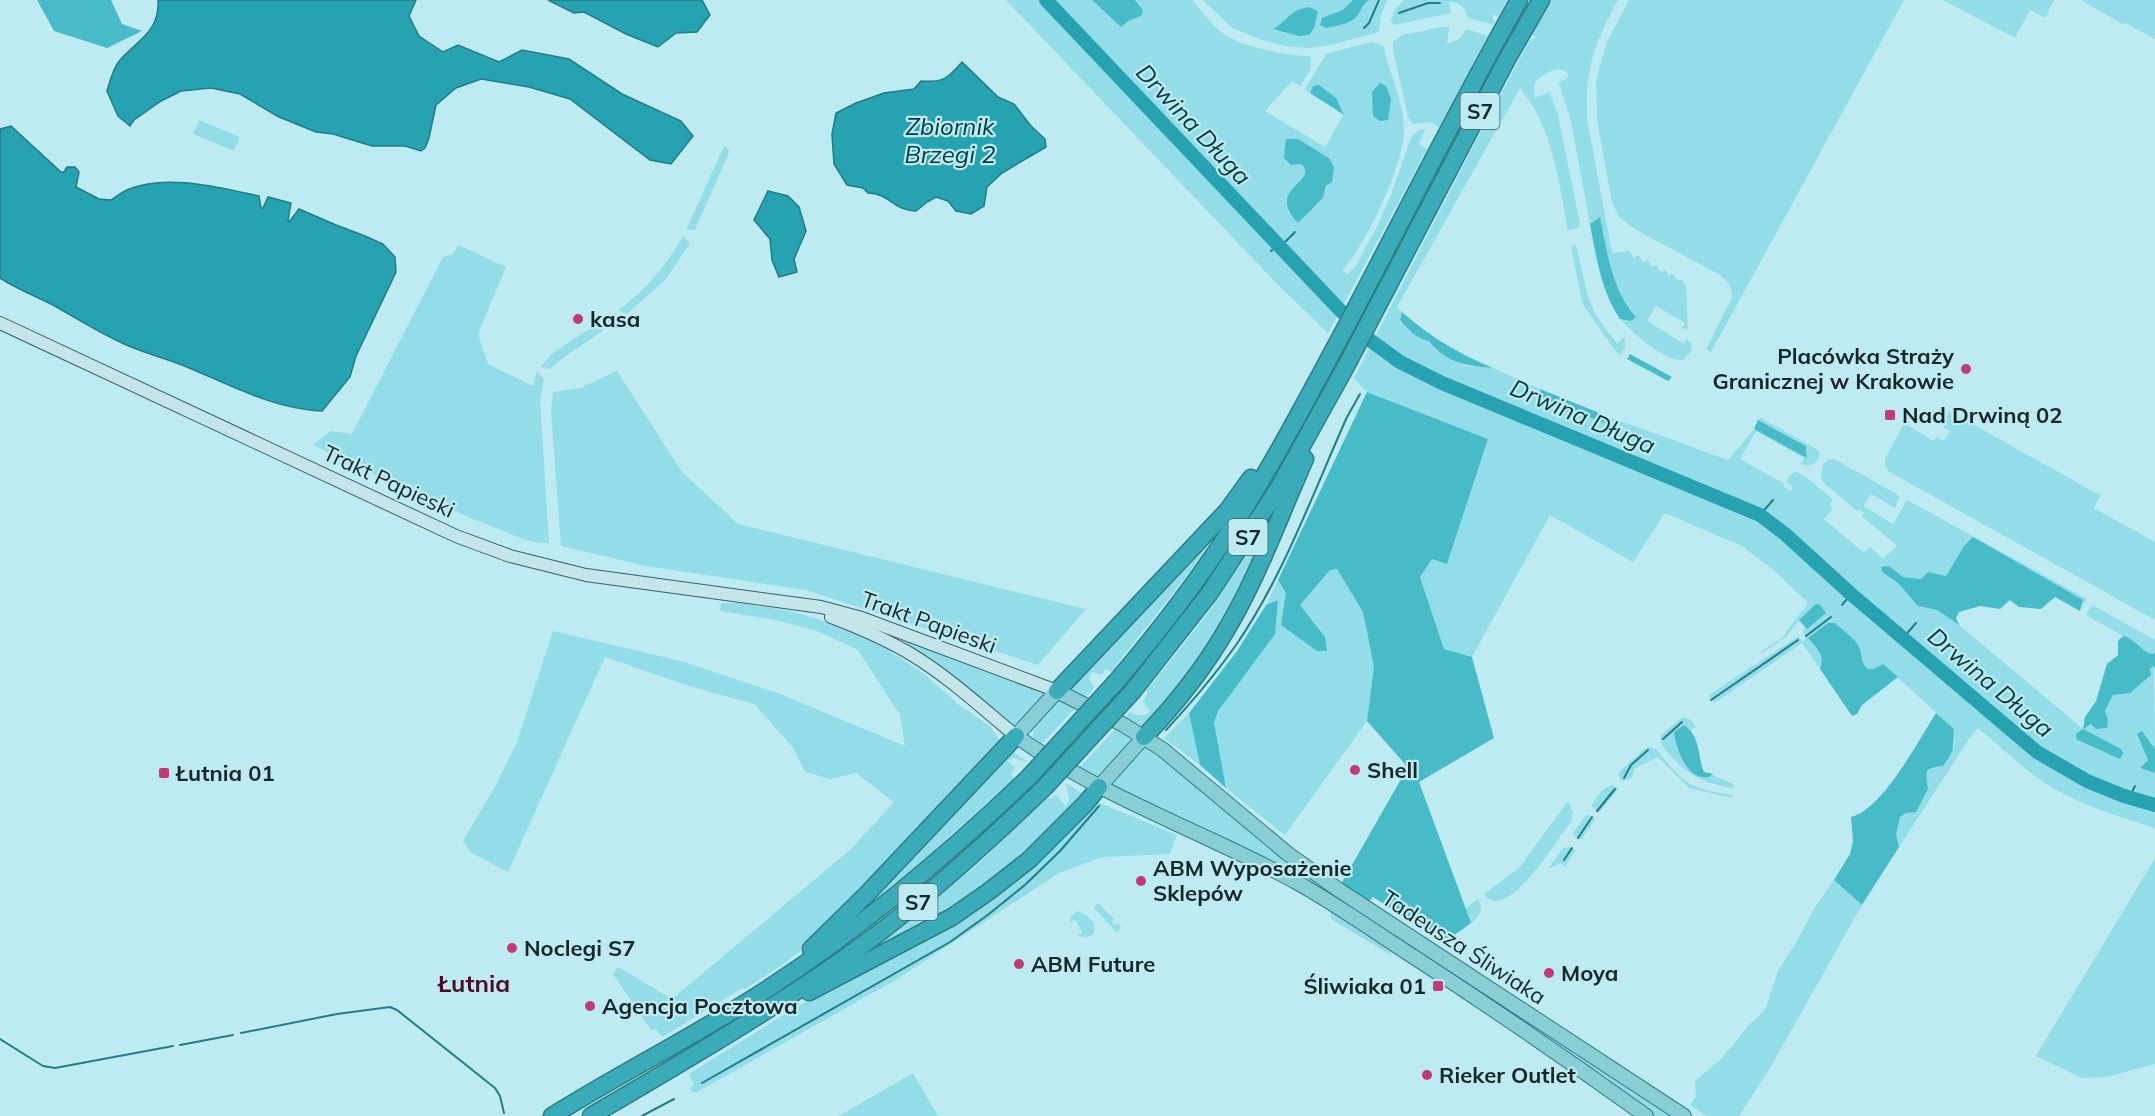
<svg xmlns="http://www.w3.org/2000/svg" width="2155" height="1116" font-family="Mulish,sans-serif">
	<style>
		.green { fill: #92dde7; fill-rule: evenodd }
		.forest { fill: #48bbc9 }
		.water { fill: #26a2b0; stroke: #217d88; stroke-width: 1.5 }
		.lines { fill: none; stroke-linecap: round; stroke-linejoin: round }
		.stream { stroke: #217d88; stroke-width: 2 }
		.river { stroke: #26a2b0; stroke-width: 14 }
		.secondary-casing { stroke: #366167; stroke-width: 14 }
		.primary-casing { stroke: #2d7d87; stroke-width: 16 }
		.highway-casing { stroke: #2d7d87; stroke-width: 19 }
		.secondary { stroke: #c4e6ea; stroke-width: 12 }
		.primary { stroke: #89cdd5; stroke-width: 14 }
		.highway { stroke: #3aacb9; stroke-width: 16 }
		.highway-bridge-casing { stroke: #2d7d87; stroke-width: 19; stroke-linecap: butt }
		.highway-bridge { stroke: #3aacb9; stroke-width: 16 }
		.poi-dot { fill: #c23973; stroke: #bdebf1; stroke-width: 2 }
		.labels { text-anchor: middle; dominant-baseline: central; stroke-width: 4.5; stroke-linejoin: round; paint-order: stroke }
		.shield { fill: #bdebf1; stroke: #476265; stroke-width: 1.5 }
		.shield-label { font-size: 21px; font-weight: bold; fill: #152729 }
		.poi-label { font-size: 22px; font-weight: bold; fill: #152729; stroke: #bdebf1; text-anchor: start }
		.street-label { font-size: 22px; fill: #152729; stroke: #bdebf1 }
		.water-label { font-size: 24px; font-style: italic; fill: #023a40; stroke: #bdebf1 }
		.neighbourhood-label { font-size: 24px; font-weight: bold; fill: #4e0b29; stroke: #bdebf1 }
	</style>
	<rect width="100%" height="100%" fill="#bdebf1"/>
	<g class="green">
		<path d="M1006,0h86l36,21 13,-5 -1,-12 -5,-4h57c9,10 17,22 28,31 16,15 67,25 89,25l2,2 -1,12 -10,16 -8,-5 -27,30 60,36 19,-33 -31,-28 -3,7 -5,-4 21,-35 45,-12 12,4c3,6 3,12 5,18 7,21 16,44 16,67 0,32 -39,117 -62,139l5,5 9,-9 15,-29 4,-3 -1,-1 17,-38 20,-57 6,-7 9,-3 -7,16 8,5 -99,184 -50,-48zM1301,164l31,17c-7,6 -6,11 -10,18 -8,11 -21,11 -33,14 0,-5 -2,-11 -1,-16 3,-12 27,-20 13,-33z"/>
		<path d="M1203,0h184l-6,14 -2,17 -3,2 -46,12 -21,3 -24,-2 -23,-6 -30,-12z"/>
		<path d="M1404,0h103l-9,17 -5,-3v5l2,2 -2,4 -26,-8c0,-9 -7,-14 -16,-15h-2l2,11 -57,12 -3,-4 4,-12z"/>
		<path d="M1551,0h67c-24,44 -35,73 -30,124l24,129 17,-2 5,7 5,-3 4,8 4,-3 5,7 4,-2 5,7 4,-2 4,6 4,-2 5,7 4,-2 4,7 2,44 -6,-2 3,-5 -29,-17 -9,15 37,23 3,-5 5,5v6l-9,10c-18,2 -51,-28 -63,-41l11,2 5,-4c-24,-27 -29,-65 -36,-100l-10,7 -19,-103 -12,-38 10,-6 -2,-5c-12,-7 -21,2 -31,9l-2,5 1,12 14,-6 8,19 23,113 -1,4 -11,2c-10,-51 -14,-100 -48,-142l-123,219 5,5 -2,9c8,10 16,17 29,19l7,10 29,16 28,2 47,21 1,9 62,25 4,-7 121,44 26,-31 53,29v-9l-10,-9 -39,-20 3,-2 57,32c5,11 -7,18 -17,14l3,-6 -48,-27 -16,28 45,25 -2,2 7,5 3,-4 -7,-5 5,-8 5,-2 9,4 28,24 -4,5 4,4 -9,10 40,34 6,-6 13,12 14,-13 -35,-30 2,-3 -4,-3 -3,1 -34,-29c-5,-9 0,-24 11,-23l66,37 -5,12 -24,-14 -8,12 30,18 14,-24 180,99 -7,12 4,-8 -120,-57 -18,30 -17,-4 -8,7 -18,-2 -14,-11 -6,7 15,10 20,23 19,4 22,15 124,104 8,-5 17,-4 -3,-9 8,-16 41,-29 1,83 -13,-18 -4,3 10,26 -8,8 15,5v55c-39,-13 -81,-24 -116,-49 -21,-15 -40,-34 -61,-51l-9,11 -70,108 -3,-13 4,-17 6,-4 21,-31 -2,-5c2,-10 9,-10 18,-11l12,-21 -1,-16 -71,-65 -10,5h-5l-6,-5 -2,-15 -40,4 2,12 -2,4 -18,-26 -88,60 -5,-8 88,-58h2l3,5 4,-3 -3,-7 2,-5 2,2 -8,-9 -13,17 -24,16 -2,-1 22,-14 26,-35 -32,-31 -34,-26 -77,-33 -32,49 -83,-47 -78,142 -28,-8 -24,-72 12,-18 15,5 41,-125 -121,-47 -13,-14c59,-113 115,-227 176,-338l6,-3 -5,-3zM2083,729l16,10 21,20 -43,-18z"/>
		<path d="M1629,0h275l-193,352 -5,-3 27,-53 -5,-14 -8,-7 -87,-47 -14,-11 -7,-15 -15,-82 -1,-39 11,-39z"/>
		<path d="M1943,0h111l-9,18 -15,-8 -15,28z"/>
		<path d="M2081,0h74v39l-29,-16 -2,2z"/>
		<path d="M1442,27l7,1 -2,16 14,-6 5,-9 22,7 -49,91 -9,-5 -17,2 -5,-7 -15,-67v-8l9,-7z"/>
		<path d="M199,120l41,17 -6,14 -41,-17z"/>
		<path d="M724,146l6,4 -35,80h-9z"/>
		<path d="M683,236l7,7 -24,36 -39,35 -9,-4c27,-18 49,-46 65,-74z"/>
		<path d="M458,245l48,22 -28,67 10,30 45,22 4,-15 7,9 -4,19 9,144c-20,1 -40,-10 -58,-17 -61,-23 -119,-53 -178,-81l18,-14 21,3 91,-177 10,-3z"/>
		<path d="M1576,245l12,52 7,17 22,30 7,-7 1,9 -4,9 -5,-3 -34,-49 -11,-57z"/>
		<path d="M610,315l5,7 -55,38 -10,9 -9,-2 9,-12z"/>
		<path d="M617,371l65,101 56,52 348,85 -48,56 -232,-75 -160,-24 -85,-20 -10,-135 2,-19 27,-4z"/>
		<path d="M1949,411l147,82 5,1 -7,14 61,34v78l-267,-149 -3,-6v-6l19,-36 30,18 2,-4 8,4 6,-10 -7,-4z"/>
		<path d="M1278,509l-15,36 -55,107 -65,78 -19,-11 6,-7c7,4 14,6 20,-1l-7,-9 4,-7v-5l56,-70z"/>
		<path d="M1223,522c-33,54 -74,100 -112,150l-4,-3 -6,6 -9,-3 -3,7 5,9 -9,10 -16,-9z"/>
		<path d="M1337,569l26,43 11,55 -7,54 -82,114 -59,-47 -12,-66 64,-122 -12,5 12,-25 8,13 39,44 -25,-32 30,-35z"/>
		<path d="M721,603h18l51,8 28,8 43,17 24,12 38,25 35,31 32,22 12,18 -192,199 -28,22 -37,24 -2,-1 -81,49 -7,-9 -4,2 -38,-56 5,-7 54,32 178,-149 44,-48 -38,-29 -26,6 -25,-7 -13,-26 -38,-42 -65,-18 -84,-29 -97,215 -38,-20 -7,-11 33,-56 21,-43 36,-111 128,30 99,33 125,52 -5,-31 -42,-65 -41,-19 -41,-11 -56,-9z"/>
		<path d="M2092,605l63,35v12l-2,2c-12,-2 -18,-16 -30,-18l-37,-21z"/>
		<path d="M907,641l140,51 -31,35h-3l-107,-82z"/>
		<path d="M1060,700h5l13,5 -38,41 -7,-10c-2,-13 15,-30 27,-36z"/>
		<path d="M1189,713l11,52 -36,-27z"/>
		<path d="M1683,717l8,3 5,7 -5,3 -7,-5 -9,16 34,36 3,-2 21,9v4c-27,-4 -45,-12 -63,-33 -6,-7 -12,-11 -8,-21z"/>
		<path d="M1118,726l11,9 2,11 -29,31 -6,1 -18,-9z"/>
		<path d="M1143,746h3l18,13 170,136 -134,-70 -89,-39 -1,-3z"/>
		<path d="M1650,747l7,3c28,35 31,38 76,45l-1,3 -43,-10 -31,-31 -23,11 -4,11 -9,2 -3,-4v-5l24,-22z"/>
		<path d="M1009,749l18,12 -1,1 -12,-4 -7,3 8,6 -4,8 3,3 -94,85 -70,56z"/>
		<path d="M1066,783l20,13 -51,53 -76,57 -100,55 119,-97 69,-67 3,2 6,-4 10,12 3,-9z"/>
		<path d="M1612,785l7,3 -20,25 -8,-7 11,-16z"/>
		<path d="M1568,801l5,12 -2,9c-17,21 -45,70 -70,78 -7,3 -13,-1 -17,-6l35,-26z"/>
		<path d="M1097,802l80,33 -7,19 -67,3 -44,16 -162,106 -200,113h-5l-2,-5 4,-3 -5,-10 101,-63 226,-133 36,-29z"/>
		<path d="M1587,814l8,5 -14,21 -6,-4 -2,-3z"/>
		<path d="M1570,847l5,3 -10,17 -3,-4 -14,6 15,-21z"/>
		<path d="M2155,858v206l-49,13 -24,1 -46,-22z"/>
		<path d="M1834,880l28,25 -92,163 -31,48h-32l-17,-11 6,-9 -1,-15 26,-22 29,-35 15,-14 13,-39 19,-30 18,-34z"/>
		<path d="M1478,899c6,11 2,17 -7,24l-6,-14z"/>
		<path d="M1098,903l16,16 -2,3 3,3 4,-1 2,3 -3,5h-2l-21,-23 -1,-2z"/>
		<path d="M1078,911l8,4 8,8v10c-5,5 -10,6 -16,2l4,-3 -7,-13 -5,3 1,-6z"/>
		<path d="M1330,911l61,41 -2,2 -58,-35z"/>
		<path d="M1521,1020l36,20 115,76h-18l-134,-94z"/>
		<path d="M913,1073l25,43h-99z"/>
	</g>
	<g class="forest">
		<path d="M37,0h74l11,24 20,7 -35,17 -53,-17z"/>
		<path d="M1092,0h43l8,10 -2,6 -13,5 -7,6z"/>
		<path d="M1353,0h16c-7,5 -7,9 -12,16 -6,8 -21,10 -31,12l-6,-3 2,-7 21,-8z"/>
		<path d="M1309,7l9,4 -4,17 -5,7 -10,1 -26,-7c17,-10 16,-19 36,-22z"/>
		<path d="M1380,83l6,3 5,13 -3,21 -8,1 -7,-5 -1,-24z"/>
		<path d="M1319,85l17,13 8,17 -34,-22 3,-7z"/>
		<path d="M1286,139h12l32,20 4,9 -2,14 -6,4 -3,12 -25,25c-34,-36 23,-41 3,-59l-10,1 -7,-7z"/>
		<path d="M1600,217c7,34 12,74 36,100l-5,4 -11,-2c-19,-28 -24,-63 -30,-95z"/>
		<path d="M1402,312c30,26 54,40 91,56 -26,-2 -47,-5 -64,-27 -13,-3 -21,-11 -29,-21z"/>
		<path d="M1630,354l42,23 -4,4 -41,-22z"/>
		<path d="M1540,389l67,27 -3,7 -63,-25z"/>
		<path d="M1367,392l121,47 -41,125 -15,-5 -12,18 24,72 28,8 22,81 -75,44 52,141 -22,16 -6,-3 -6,2 -64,-41 -5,5 -27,-18 63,-110 -1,-5 2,-5 -38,-43 7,-54 -11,-55 -26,-43 -7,1 -30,35 25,32 2,14h-10l-36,-26 5,-32 -8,-13z"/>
		<path d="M1758,420l48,26 1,12 -53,-29z"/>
		<path d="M1973,537l110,63 -3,11 -25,-14 -14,12 -22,-2 -9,-7 -10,9 -20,-3 -21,6 -3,6 3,7 -22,-15 -19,-4 -20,-23 -15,-10 -2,-6 8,-1 14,11 18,2 7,-7 18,4 18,-30z"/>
		<path d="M1278,600l-3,34 -56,76 -5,12 12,66 -26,-23 -11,-52 48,-62 29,-46z"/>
		<path d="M1816,604l4,1 6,8 -19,16 -8,-9z"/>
		<path d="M1828,623h7c7,7 20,15 24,24 4,9 1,15 9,22h5l10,-5 15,13 -36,28 -5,9 -5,2 -32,-47c6,-13 -4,-22 -12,-31z"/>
		<path d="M2123,636c12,2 18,16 30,18l2,-2v16l-2,-2 -3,3 1,6 -21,18 -17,2 -8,16 3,9 -1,8 -11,1 -5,-5 -8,5 38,20 2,4 -3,6 -43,-19 -1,-6 7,-5 2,-12 11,-16 11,-37 11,-9v-14z"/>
		<path d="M1936,713l18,16c-1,18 1,22 -11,37 -21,2 -17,6 -15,23l-12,23 -10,1 -6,4 -4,17 3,13 -37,58 -28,-25 16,-26 3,-13 -2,-24c32,-8 67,-76 85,-104z"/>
		<path d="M1684,725c17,11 14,34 20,47l9,2 -4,3c-22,4 -33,-28 -35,-45z"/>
		<path d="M2142,731l13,18v24l-15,-5 8,-8 -11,-26z"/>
	</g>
	<g class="water">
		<path d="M158,0h258l-7,16 10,20 24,16 15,-7 41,17 23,-12 47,9 53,35 59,27 12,15 -22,28 -21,-4 -80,-61 -41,-12 -48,-8 -25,9 -20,17 -7,33 -4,10 -4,3 -16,-5h-33l-39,-12 -17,-2 -37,-15 -39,-23 -29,-6 -30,3 -20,10 -27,19 -4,6 -12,-10 -11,-25c3,-10 6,-23 13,-31 18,-20 40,-29 38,-60z"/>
		<path d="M548,0h154l8,15 -13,17 -21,1 -18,14 -32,-13 -42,-22 -10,1z"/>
		<path d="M962,62l36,35 16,7 17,22 14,13 1,8 -44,26 -15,14 -3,19 -13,8 -15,-3 -8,-10 -12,-4 -9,5 -11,9c-22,0 -27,-18 -48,-18l-5,-5 -16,-3 -13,-21 -2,-30 4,-21 20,-10 28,-10 30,-4 7,-8c23,2 27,-3 41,-19z"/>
		<path d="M11,126l50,46h3l3,-5h8l4,5 -3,15 23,12 12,1c5,-3 11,-8 16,-10 39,-17 93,-2 132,6l2,12h2l5,-11 23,6 -3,17 1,2 10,-13 37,16 29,11 18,8 12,13 1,15 -40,84 -6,21 -28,34c-48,-2 -92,-26 -135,-44 -21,-9 -44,-14 -65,-24 -24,-11 -46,-25 -69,-38 -18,-9 -36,-16 -53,-27v-149z"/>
		<path d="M768,191l20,5 11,11 7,24 -12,28 3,13 -18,5 -7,-17 -2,-21 -16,-19z"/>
	</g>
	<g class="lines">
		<g class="stream">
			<path d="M1399,13l29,-10h12"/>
			<path d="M1364,28l5,-5 10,-23"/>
			<path d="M1280,247l15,-15"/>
			<path d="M1271,251l7,-6"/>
			<path d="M1760,515l13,-15"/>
			<path d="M1842,605l9,-11"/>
			<path d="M1806,636l25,-19"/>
			<path d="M1903,638l13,-15"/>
			<path d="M1711,700l87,-60"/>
			<path d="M1166,730c25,-27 49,-55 70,-85 47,-68 77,-152 111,-228l13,-23"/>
			<path d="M1663,739l19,-17"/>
			<path d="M1624,778l7,-13 17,-15"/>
			<path d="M2129,798l6,-12"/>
			<path d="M1597,811l18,-22"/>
			<path d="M1578,838l14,-21"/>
			<path d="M1564,860l8,-12"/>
			<path d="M241,1033l96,-19 53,-7 7,3 98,78 5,8 4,17"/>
			<path d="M0,1039l43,27 12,2 118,-22"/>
			<path d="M180,1045l53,-10"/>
			<path d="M702,1083l248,-141 39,-28 37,-30 34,-33 39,-45"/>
			<path d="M642,1116l32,-17"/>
		</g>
		<path class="river" d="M1046,0l292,308 29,30 33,24 42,21 318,132 25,19 66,60 186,158 50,29 37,15 31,9"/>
		<g class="secondary-casing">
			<g id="secondary">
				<path d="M0,323l456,213 54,20 76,19 235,32 41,11 195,73"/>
				<path d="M831,617c29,11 57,23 83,39 37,23 69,53 102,80"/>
			</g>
		</g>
		<g class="primary-casing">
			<g id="primary">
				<path d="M1099,787l45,-50"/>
				<path d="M1646,1116c-75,-54 -151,-106 -229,-157 -39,-25 -78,-53 -119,-76 -93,-51 -195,-85 -282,-147l41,-45 65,33 40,25 126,105 51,36 345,226"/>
			</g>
		</g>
		<g class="highway-casing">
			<g id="highway">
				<path d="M1116,682c40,-47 78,-96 112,-148 44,-67 81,-139 119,-209 57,-109 112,-218 172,-325"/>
				<path d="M1057,691l170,-180 24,-33"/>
				<path d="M1133,691l76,-97 69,-105 66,-119 162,-309 35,-61"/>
				<path d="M1144,737c32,-33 61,-70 84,-110 31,-53 52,-112 77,-168"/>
				<path d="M811,949l55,-54 150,-159"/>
				<path d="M809,992l143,-75 36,-25 41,-32 56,-56 14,-17"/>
				<path d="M552,1116c72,-45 149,-83 220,-130 93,-61 177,-132 257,-209"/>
				<path d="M591,1116c95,-56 191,-111 280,-177 62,-47 119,-99 174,-152"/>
			</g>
		</g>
		<use href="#secondary" class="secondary"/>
		<use href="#primary" class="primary"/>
		<use href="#highway" class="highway"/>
		<g class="highway-bridge-casing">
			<g id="highway-bridge">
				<path d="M1029,777l87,-95"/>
				<path d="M1045,787l88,-96"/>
			</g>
		</g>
		<use href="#highway-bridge" class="highway-bridge"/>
	</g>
	<g class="poi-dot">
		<circle cx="578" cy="319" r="6"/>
		<circle cx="1966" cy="369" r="6"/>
		<rect x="1884" y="409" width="12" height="12" rx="3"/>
		<circle cx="1355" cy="770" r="6"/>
		<rect x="158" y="767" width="12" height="12" rx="3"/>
		<circle cx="1141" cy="881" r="6"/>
		<circle cx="512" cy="948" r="6"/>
		<circle cx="1019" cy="964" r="6"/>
		<circle cx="1549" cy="973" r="6"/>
		<rect x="1432" y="980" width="12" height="12" rx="3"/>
		<circle cx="590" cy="1006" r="6"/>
		<circle cx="1427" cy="1075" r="6"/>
	</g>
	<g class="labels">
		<g class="shield">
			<rect x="1460.5" y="93" width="39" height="36" rx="4.5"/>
			<rect x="1228.5" y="519" width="39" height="36" rx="4.5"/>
			<rect x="898.5" y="884" width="39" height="36" rx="4.5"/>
		</g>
		<g class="shield-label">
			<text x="1480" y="111">S7</text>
			<text x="1248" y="537">S7</text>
			<text x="918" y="902">S7</text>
		</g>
		<g class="poi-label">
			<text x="590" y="319">kasa</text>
			<text x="1954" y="356" text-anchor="end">Placówka Straży<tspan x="1954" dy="25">Granicznej w Krakowie</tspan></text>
			<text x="1902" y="415">Nad Drwiną 02</text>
			<text x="1367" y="770">Shell</text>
			<text x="176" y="773">Łutnia 01</text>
			<text x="1153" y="868">ABM Wyposażenie<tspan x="1153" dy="25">Sklepów</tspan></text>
			<text x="524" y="948">Noclegi S7</text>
			<text x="1031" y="964">ABM Future</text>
			<text x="1561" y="973">Moya</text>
			<text x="1426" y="986" text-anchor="end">Śliwiaka 01</text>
			<text x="602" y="1006">Agencja Pocztowa</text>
			<text x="1439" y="1075">Rieker Outlet</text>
		</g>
		<g class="street-label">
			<text transform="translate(389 481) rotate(25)">Trakt Papieski</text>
			<text transform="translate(929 622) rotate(20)">Trakt Papieski</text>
			<text transform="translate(1464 947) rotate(33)">Tadeusza Śliwiaka</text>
		</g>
		<g class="water-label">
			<text transform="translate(1194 124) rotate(47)">Drwina Długa</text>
			<text x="950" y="126">Zbiornik<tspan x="950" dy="28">Brzegi 2</tspan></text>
			<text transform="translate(1583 416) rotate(23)">Drwina Długa</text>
			<text transform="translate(1991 682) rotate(40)">Drwina Długa</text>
		</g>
		<g class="neighbourhood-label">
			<text x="474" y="983">Łutnia</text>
		</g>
	</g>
</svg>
